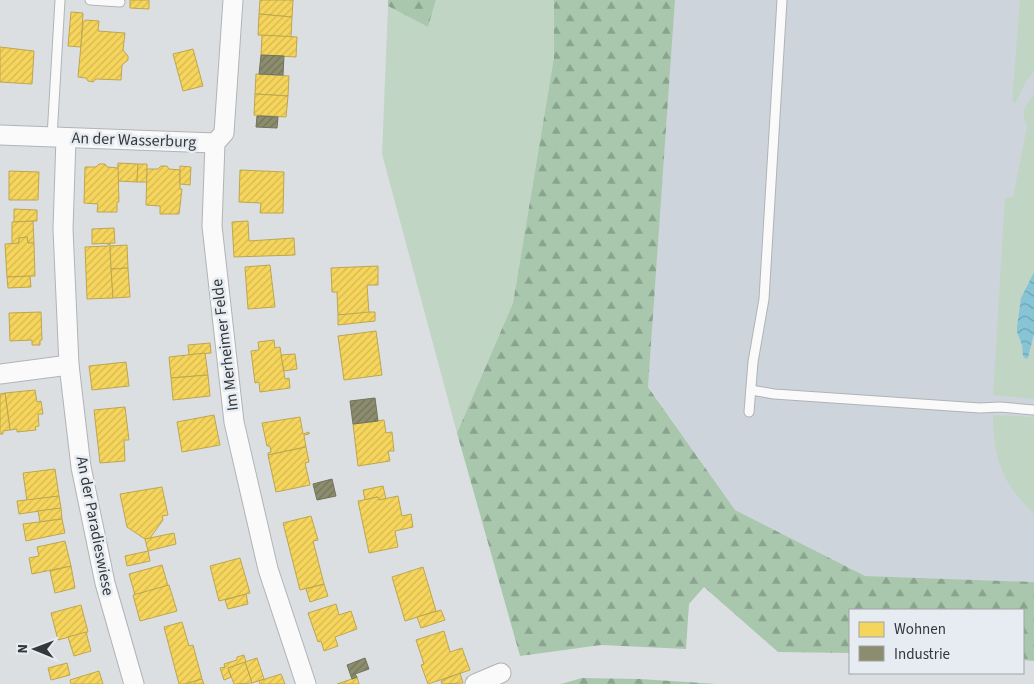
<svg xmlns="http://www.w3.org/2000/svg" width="1034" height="684" font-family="'Source Sans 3',sans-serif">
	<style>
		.built { fill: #cdd4dc }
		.green { fill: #c1d5c4 }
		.forest { fill: url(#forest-firs) }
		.water { fill: url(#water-waves) }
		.homes { fill: url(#homes-hatch); stroke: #bca652 }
		.industry { fill: url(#industry-hatch); stroke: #72735e }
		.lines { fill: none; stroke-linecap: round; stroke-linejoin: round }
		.service-casing { stroke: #b1b3b5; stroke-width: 11 }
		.minor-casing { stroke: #b1b3b5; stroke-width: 21 }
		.service { stroke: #fafafb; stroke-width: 9 }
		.minor { stroke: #fafafb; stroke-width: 19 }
		.labels { text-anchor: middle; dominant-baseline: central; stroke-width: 5; stroke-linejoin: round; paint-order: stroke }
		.street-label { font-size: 16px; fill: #35383a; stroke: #e6ecf2 }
	</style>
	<defs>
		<pattern id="forest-firs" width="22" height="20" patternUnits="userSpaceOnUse" patternTransform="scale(1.25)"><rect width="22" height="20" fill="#a8c7ad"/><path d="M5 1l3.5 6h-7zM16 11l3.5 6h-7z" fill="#8aa38e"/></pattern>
		<pattern id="water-waves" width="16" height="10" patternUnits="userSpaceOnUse" patternTransform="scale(1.25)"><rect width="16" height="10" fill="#87c5d6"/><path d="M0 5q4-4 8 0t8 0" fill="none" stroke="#6fa1af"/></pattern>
		<pattern id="homes-hatch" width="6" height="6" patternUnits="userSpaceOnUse" patternTransform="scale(1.25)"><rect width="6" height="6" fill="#f6d55c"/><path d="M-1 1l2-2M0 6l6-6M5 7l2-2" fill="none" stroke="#d4b851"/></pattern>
		<pattern id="industry-hatch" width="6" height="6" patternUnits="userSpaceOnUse" patternTransform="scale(1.25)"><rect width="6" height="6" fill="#8c8c6e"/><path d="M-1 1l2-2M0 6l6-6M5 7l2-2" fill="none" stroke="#73735b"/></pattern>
	</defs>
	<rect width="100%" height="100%" fill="#dcdfe2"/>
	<path class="built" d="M675,0h359v582l-169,-6 -130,-66 -87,-124z"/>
	<g class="green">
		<path d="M436,0h118v57l-41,246 -56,130 -75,-279 6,-148 40,21z"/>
		<path d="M1020,0h14v71l-8,11 -11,22 -3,-5z"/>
		<path d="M1034,94v178l-13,26 -4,29v5l5,13 1,11 6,-1 5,-21v65l-41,-4 12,-197 8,-1 14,-71c-7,-15 -2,-19 7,-32z"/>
		<path d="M993,415l41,2v97c-33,-33 -40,-53 -41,-99z"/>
	</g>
	<g class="forest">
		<path d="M388,0h48l-8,27 -40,-21z"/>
		<path d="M554,0h121l-27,387 87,123 130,66 169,6v79l-11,-1v-50h-173v43l-72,-1 -74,-65 -15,17 -3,45 -85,-4 -81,11 -63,-223 56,-130 41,-246z"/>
		<path d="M582,678l58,1 77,5h-156z"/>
	</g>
	<path class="water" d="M1034,272v62l-6,24 -2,1 -3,-3 -1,-11 -5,-13v-5l4,-29z"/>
	<g class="homes">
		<path d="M130,0h19v9l-19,-1z"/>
		<path d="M260,0h33l-1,17 -33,-3z"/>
		<path d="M71,12l12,1 -2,34 -13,-1z"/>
		<path d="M259,14l33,3 -1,20 -33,-2z"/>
		<path d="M85,20l14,1 -1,10 27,2 -2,17 5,6v4l-6,5 -1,15 -25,-1 -3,3 -5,-1 -2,-3 -8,-1 5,-54z"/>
		<path d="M262,35l35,2 -1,20 -35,-2z"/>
		<path d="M0,47l34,4 -2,33 -32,-2z"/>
		<path d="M193,49l10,37 -20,5 -10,-37z"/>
		<path d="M256,74l33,2 -1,20 -33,-2z"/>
		<path d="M255,94l33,2 -2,21 -32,-2z"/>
		<path d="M118,163l20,1 -1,18 -20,-1z"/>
		<path d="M99,164h6l2,3 11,1 1,34h-2v10h-20l1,-8 -14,-1 1,-36h11z"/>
		<path d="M138,164h9v18h-10z"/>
		<path d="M161,166h6l2,3 11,1v19h2l-3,25h-19v-8l-14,-1 1,-36h11z"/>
		<path d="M180,166l11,1 -1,18 -10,-1z"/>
		<path d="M240,170l44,2 -1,41h-23l1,-10 -22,-1z"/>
		<path d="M9,171l30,1 -1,28h-29z"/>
		<path d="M14,209l23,1v11l-23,1z"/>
		<path d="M33,221l1,22h-6l-1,-6 -8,1v5l-7,1v-22z"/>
		<path d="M248,221l1,20 45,-3 1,17 -61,2 -2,-35z"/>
		<path d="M114,228l1,15 -23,1v-15z"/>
		<path d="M27,237l1,6h6l1,33 -28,1 -2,-33 14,-1v-5z"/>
		<path d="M108,244h2l3,54 -26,1 -2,-52 23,-1z"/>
		<path d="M127,245l1,23 -17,1 -1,-23z"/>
		<path d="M270,265l5,42 -27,2 -3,-42z"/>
		<path d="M378,266v19h-11l2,28 -31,2 -1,-23h-5l-1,-24z"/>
		<path d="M128,268l2,29 -17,1 -2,-29z"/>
		<path d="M30,276l1,11 -23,1 -1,-11z"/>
		<path d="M41,312l1,28h-2v5h-8v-5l-22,1 -1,-28z"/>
		<path d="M369,312h6v9l-37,4v-10z"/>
		<path d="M376,331l6,44 -38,5 -6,-44z"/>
		<path d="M274,340l1,8 5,-1 5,32 4,-1 1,10 -30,4 -1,-10 -4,1 -4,-32 8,-1 -1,-8z"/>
		<path d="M210,343l1,10 -22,2 -1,-10z"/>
		<path d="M205,353l3,22 -37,3 -2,-21z"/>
		<path d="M295,354l2,15 -13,2 -3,-16z"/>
		<path d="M126,362l3,24 -37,4 -3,-24z"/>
		<path d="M208,375l2,21 -37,4 -2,-22z"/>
		<path d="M35,390l2,12 4,-1 2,13h-5l1,12 -4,1 1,3 -19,2v-3l-7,1 -5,-37z"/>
		<path d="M5,393l5,37 -7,1v3h-3v-40z"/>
		<path d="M125,407l4,33h-5l1,21 -25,2 -6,-53z"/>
		<path d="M214,415l6,30 -38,7 -5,-30z"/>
		<path d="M300,417l3,17 6,-2v2l-5,1 2,12 -38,8v-2l3,-1 -1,-6h-3l-5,-23z"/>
		<path d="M384,420l2,13 6,-1 2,19h-6l2,10 -32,5 -5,-42z"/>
		<path d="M306,447l3,15 -4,1 5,22 -34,7 -8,-37z"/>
		<path d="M55,469l4,27 -32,5 -4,-28z"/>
		<path d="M383,486l3,13 -7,1 -1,-3 -13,3 -2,-10z"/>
		<path d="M162,487l6,28 -6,1 1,4 -13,18 -5,1 -18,-12 -7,-33z"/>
		<path d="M59,496l2,12 -42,6 -2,-13z"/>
		<path d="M398,496l4,20 9,-2 2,13 -18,4 3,16 -29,6 -11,-52 20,-4 1,3z"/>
		<path d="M61,508l1,11 -22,3 -2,-11z"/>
		<path d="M311,516l7,24 -5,1 11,43 -24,6 -17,-67z"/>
		<path d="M62,519l3,14 -39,8 -3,-17z"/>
		<path d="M174,533l2,11 -28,7 -3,-12z"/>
		<path d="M65,541l6,25 -39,8 -3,-16 10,-2 -2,-9z"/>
		<path d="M148,551l2,10 -23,5 -2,-10z"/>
		<path d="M240,558l10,35 -31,8 -9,-35z"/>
		<path d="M162,565l6,21 -33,9 -6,-21z"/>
		<path d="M71,566l4,22 -20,5 -5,-22z"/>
		<path d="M423,567l13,44 -31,10 -13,-44z"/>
		<path d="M324,584l4,12 -18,6 -4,-13z"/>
		<path d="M169,585l8,26 -37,10 -7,-26z"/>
		<path d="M246,594l2,10 -20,5 -3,-9z"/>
		<path d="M336,604l3,11 12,-4 6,18 -22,8 3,9 -14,5 -3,-10 -3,1 -10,-29z"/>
		<path d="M81,605l7,27 -30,8 -7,-27z"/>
		<path d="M441,610l4,10 -24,8 -4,-11z"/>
		<path d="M182,622l7,24 4,-1 9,34 -17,5h-6l-15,-57z"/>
		<path d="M444,631l6,21 12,-4 8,22 -42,14 -7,-19 3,-1 -8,-24z"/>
		<path d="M86,632l5,19 -17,5 -6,-19z"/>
		<path d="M244,655l2,7 -18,6 3,9 -7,3 -4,-12 5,-1 -1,-3 13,-4v-3z"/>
		<path d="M257,658l7,21 -12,4 -7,-21z"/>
		<path d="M245,662l7,21 -18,1 -6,-16z"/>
		<path d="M67,663l3,12 -19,5 -3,-12z"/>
		<path d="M99,671l4,13h-32l-1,-4z"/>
		<path d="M460,673l3,10 -21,1 -1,-3z"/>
		<path d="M281,674l4,10h-25l-1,-3z"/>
		<path d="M357,677l2,7h-22l15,-5z"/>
		<path d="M202,679l2,5h-19z"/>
	</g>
	<g class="industry">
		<path d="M261,55l23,1 -1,19 -24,-1z"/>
		<path d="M257,116l21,1 -1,11 -21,-1z"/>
		<path d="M375,398l3,23 -25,3 -3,-23z"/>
		<path d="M332,479l4,17 -19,4 -4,-16z"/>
		<path d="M365,658l4,11 -14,5 2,3 -5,2 -5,-14z"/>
	</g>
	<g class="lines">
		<g class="service-casing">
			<g id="service">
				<path d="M90,0l30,2"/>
				<path d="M52,137l8,-137"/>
				<path d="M751,390l23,4 206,14 20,-1 34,3"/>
				<path d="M749,412l4,-50 11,-63 18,-299"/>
			</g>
		</g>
		<g class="minor-casing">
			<g id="minor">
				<path d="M233,0l-9,133 -9,10 -3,83 22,196 34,147 38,115"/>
				<path d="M0,135l215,8"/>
				<path d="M66,138l-3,91 6,136 12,102 24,116 29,101"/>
				<path d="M0,374l69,-9"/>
				<path d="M475,684l26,-11"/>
			</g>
		</g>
		<use href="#service" class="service"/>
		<use href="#minor" class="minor"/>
	</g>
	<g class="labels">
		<g class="street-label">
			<text transform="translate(134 140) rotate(2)">An der Wasserburg</text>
			<text transform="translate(225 345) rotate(-97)">Im Merheimer Felde</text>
			<text transform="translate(95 526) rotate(79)">An der Paradieswiese</text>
		</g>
	</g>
	<rect x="849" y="609" width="175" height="65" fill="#e6ecf2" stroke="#9fa4a8"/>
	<rect x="859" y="622" width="25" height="15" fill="#f6d55c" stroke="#9fa4a8"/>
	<text x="894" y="634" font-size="15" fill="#35383a">Wohnen</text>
	<rect x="859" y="646" width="25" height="15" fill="#8c8c6e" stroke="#9fa4a8"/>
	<text x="894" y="659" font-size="15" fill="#35383a">Industrie</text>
	<g transform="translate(35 649) rotate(271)" stroke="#e6ecf2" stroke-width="4" paint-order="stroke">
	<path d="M0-4L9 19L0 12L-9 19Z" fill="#35383a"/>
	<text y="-8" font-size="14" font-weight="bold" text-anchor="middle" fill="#35383a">N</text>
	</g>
</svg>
